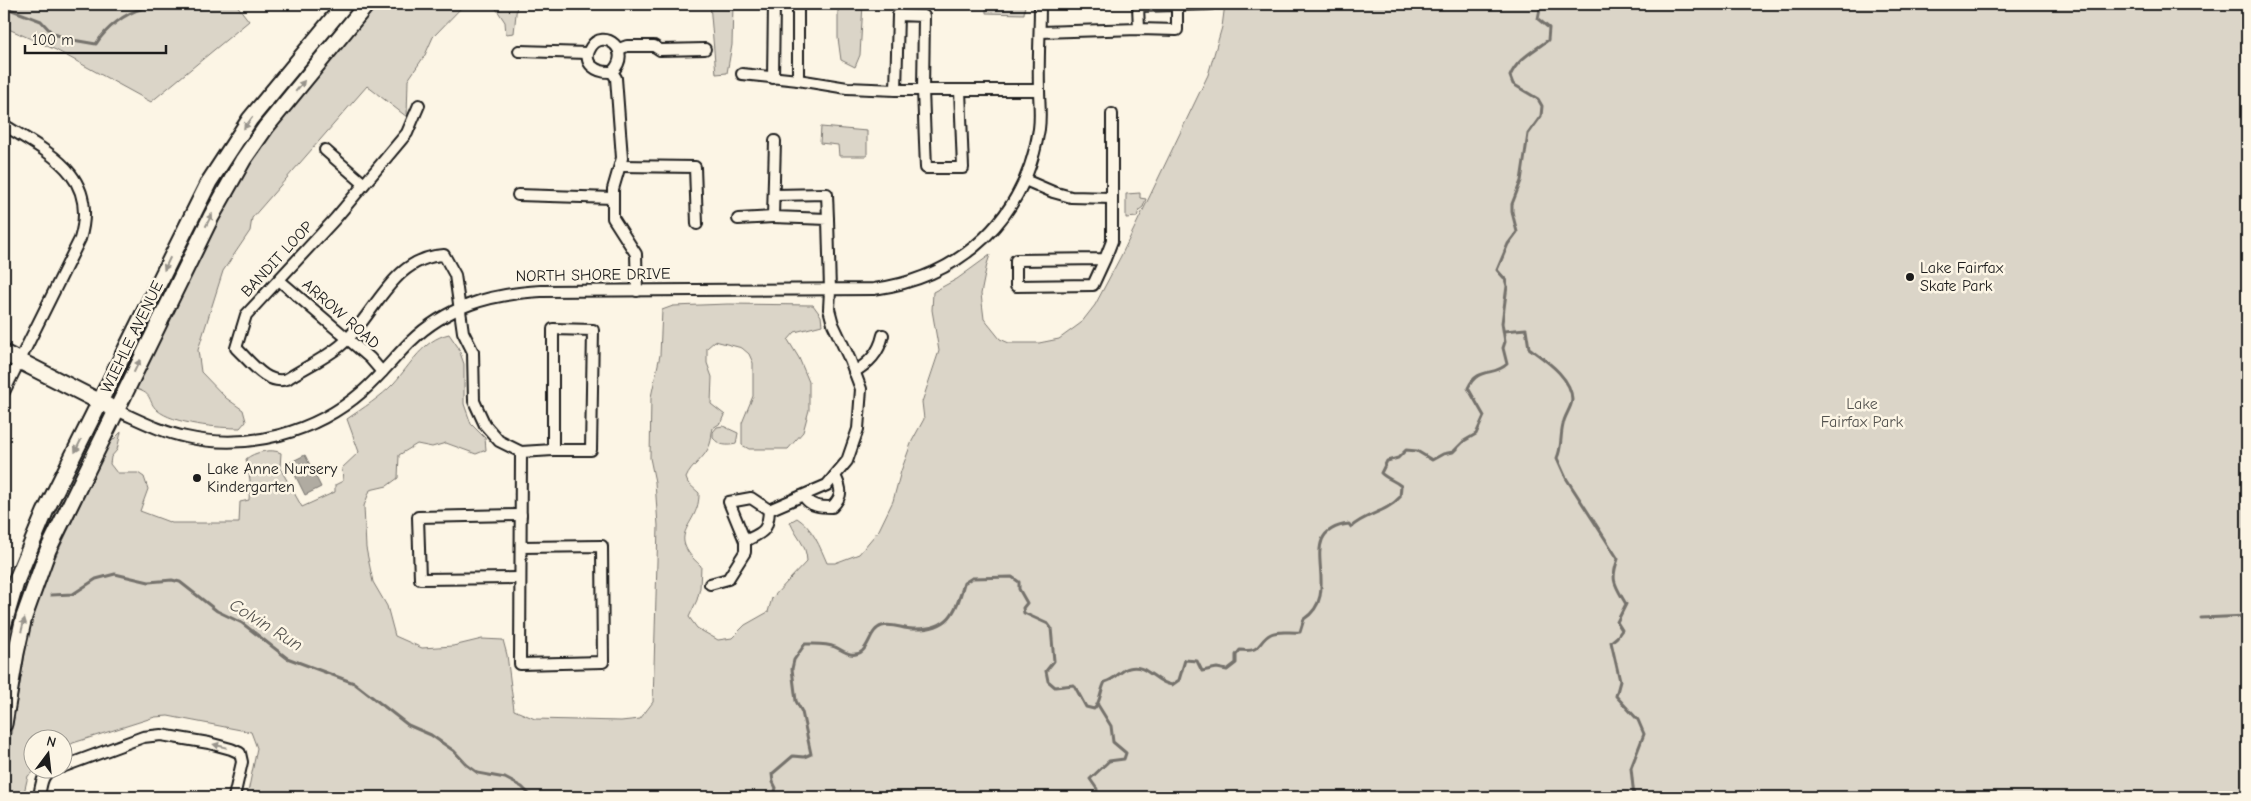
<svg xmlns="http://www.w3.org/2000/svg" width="2251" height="801" font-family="'Comic Neue',sans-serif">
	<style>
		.green { fill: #dbd5c8; stroke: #7c7872 }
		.water { fill: #b0aba1; stroke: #75726c }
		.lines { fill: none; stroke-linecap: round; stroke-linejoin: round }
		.stream { stroke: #75726c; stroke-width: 3 }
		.street-casing { stroke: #1c1c1c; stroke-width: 14 }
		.secondary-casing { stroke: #1c1c1c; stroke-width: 19 }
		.street { stroke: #fcf5e5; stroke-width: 10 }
		.secondary { stroke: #fcf5e5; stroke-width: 15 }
		.oneway { fill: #97938b }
		.poi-dot { fill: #1c1c1c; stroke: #fcf5e5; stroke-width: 2 }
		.labels { text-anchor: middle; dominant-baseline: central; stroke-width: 5; stroke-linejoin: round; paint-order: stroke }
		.street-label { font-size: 16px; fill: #1c1c1c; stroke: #fcf5e5 }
		.poi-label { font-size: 16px; fill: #1c1c1c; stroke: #fcf5e5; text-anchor: start }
		.park-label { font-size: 16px; fill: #555450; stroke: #fcf5e5 }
		.water-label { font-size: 18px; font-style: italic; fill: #575551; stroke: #fcf5e5 }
	</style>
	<rect width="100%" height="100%" fill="#fcf5e5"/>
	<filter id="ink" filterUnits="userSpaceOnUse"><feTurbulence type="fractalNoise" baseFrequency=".02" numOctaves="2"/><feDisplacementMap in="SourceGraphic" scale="10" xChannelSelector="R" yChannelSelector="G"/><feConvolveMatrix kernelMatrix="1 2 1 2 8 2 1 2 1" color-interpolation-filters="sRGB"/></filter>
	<g filter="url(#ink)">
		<g class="green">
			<path d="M4,4h232l13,17 -98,81 -95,-52 -52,-23z"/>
			<path d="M375,4h90l-32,33 -8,18 -17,25 -1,37 -40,-31 -115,132 -2,13 -27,40 -25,79 3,22 25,26 17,12 3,11 -6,7c-21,0 -67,-4 -83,-18 -10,-9 -3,-16 -21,-21l4,-14c35,-72 67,-146 110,-213 35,-56 85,-106 125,-158z"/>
			<path d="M493,4h24l-3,29 -8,1 -1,-12z"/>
			<path d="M710,4h23l-1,41 -5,28 -11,1z"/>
			<path d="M838,4h25l-3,51 -5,12 -14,-7 -3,-22z"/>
			<path d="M986,4h39l-1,10 -38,-1z"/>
			<path d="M1225,4h1022v793h-2000l10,-49 -6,-16 -83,-16 -13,1 -82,26 -10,7 -1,-12h-30v30l4,1 -8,7 -5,21h-19v-23l26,-149 18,-52 60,-128 13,-13 -4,18 -6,7 -1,7 7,9h21l6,4 4,12 -8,22 32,12h67l1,-21 9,-2 1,-20 -4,-21c8,-7 26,-11 35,-6l-1,15 22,39 33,-15v-7l8,-4 -1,-13 17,-16 -12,-33c16,-11 34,-22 47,-36 17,-19 29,-43 55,-49l9,13 6,17v40l7,20 14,14 1,12 -10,4 -30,-11 -14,4 -15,-3 -18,11 -1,23 -11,8 -17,4 -6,16 2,42 7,34 14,24 8,30 27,12 31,-2 29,-7 21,1 4,15 7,55 21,9 86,2 19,-2 13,-17 5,-176 -3,-44 -5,-24 1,-61 9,-42 2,-45 11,-4 55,-2 85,1 8,11 1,9 -27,7 -7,8 11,18 10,24v28l-6,22 -15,17h-39l-7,-4v-22l11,-27v-33l-4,-9 -7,-6 -27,-7 -8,7v15l5,14 -1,27 14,11 -3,7 -9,6c-2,6 -1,11 -3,16 -4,14 -19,21 -24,34l2,5 11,10c1,34 -36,39 2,73l-1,22 -3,12 -8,17 8,11 21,12 14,-2 13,-13 23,-13 4,-14 35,-37c-1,-18 -10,-22 -17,-39l7,-4c16,10 23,29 30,45h8l24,-9 20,-24 14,-29 8,-30 11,-30 12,-22 -2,-17 17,-51 -7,-41 1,-18 24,-13 33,-24 -3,9 -6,30 3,25 16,20 9,4h30l20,-4 22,-16 14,-18 26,-49 87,-181 14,-48z"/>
			<path d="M821,127l46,4v25h-28l-1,-11 -18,-2z"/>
			<path d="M1140,193v5l6,1 -3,8 -4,3 -2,7 -11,1v-24z"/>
			<path d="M723,426l15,7 -2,11c-9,2 -16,2 -23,-6v-6l4,-5z"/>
		</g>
		<path class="water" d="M305,455l16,32 -16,8 -16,-32z"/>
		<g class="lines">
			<g class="stream">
				<path d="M4,7l37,14 11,12 15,6 29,5c10,-16 29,-31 48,-36 6,-1 10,0 15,-4"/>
				<path d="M1504,331l22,-2 3,19c16,12 43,29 43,52 -1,9 -8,16 -9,25 -3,12 -1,22 -6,33l9,20 52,81c-8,22 -3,26 8,45l-9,18 5,8 -5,7 -6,5 9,39 -4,15 22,24 6,14 -13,34 3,29"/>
				<path d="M51,595l22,-1 23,-15 19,-5 34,8 23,-2 8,2 37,29 25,12 45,35 67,25 54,42 23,10 23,16 13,14 11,8 27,5 17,9 10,10"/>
				<path d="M2201,618l46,-2"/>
				<path d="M773,797l3,-9 -3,-6 -1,-8 21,-18 11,1 7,-3 -9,-42 -6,-11 -4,-32 2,-9 11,-16c10,0 21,-1 30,3 5,2 10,6 15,7 20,4 17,-24 32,-28 11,-3 20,3 31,3 36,1 43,-16 51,-46l8,-5 40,-1 7,5v7l8,14 -4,5 1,5 24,11 3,4 3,33 -8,10 2,10 7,6 19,-2 12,22 8,2c7,-7 6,-18 11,-27 11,-3 16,-12 24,-14 18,-5 26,15 43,17l7,-5 6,-20 12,1 5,10 15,-3 10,2 9,-7v-8l4,-5c23,3 17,-9 31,-16 8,-4 20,-1 29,-2l4,-13c42,-27 -14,-88 45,-95l2,3c15,-14 35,-14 49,-30l1,-11c-7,-6 -14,-7 -20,-13l6,-12 11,-3 8,-8 11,1 15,9 11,-6 10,-2 11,-11 12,-7 8,-18 -16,-28c10,-22 26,-11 39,-24l-4,-16 2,-6 -3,-19 5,-37 -2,-7 -8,-9 11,-26 9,-12 -5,-20v-8l9,-23 7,-47 13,-18 1,-10 -4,-7 -25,-15 -3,-8c8,-18 23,-24 38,-36l1,-12 -11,-9 3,-15"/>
				<path d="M1097,797v-8l-7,-10 19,-18 15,-2 2,-6 -13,-11 -2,-16 -13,-21"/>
				<path d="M2239,797l4,-2 4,-7"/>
			</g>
			<g class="street-casing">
				<g id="street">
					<path d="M1177,5l34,-1"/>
					<path d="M1040,32l99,-3 38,1v-25l-39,1 1,23"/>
					<path d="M619,49l8,-3h27l6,4 45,-1"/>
					<path d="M519,51l69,2"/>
					<path d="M612,72c-14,1 -32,-8 -21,-25 12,-19 43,3 21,25l4,6 6,80 -9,31v29l23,36 1,37"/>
					<path d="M742,74l56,6 49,8 49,2h143"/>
					<path d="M773,78l1,-74"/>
					<path d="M798,80v-76"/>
					<path d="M896,90l2,-75 26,1 -1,74 3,78h37l-3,-78"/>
					<path d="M419,105l-12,28 -72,86 -89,96 -10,33c14,13 31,38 51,31 17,-11 37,-20 53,-33 35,-29 51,-89 104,-91l11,20 8,57 10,20 1,49 11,24 14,16 22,11 32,-2v-121l40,1 -2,120h-38"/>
					<path d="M4,125c45,28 95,50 76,114l-76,153"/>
					<path d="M325,150l38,33"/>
					<path d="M620,166l75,1 2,57"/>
					<path d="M1025,180l28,12 18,5 41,1"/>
					<path d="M518,195l95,3"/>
					<path d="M774,195l53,-1 1,25"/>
					<path d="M738,219l35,-2"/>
					<path d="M1105,259l-12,26 -77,1v-26l89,-1 7,-18v-127"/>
					<path d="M279,280l91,78 12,14"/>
					<path d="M854,372c15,-9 25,-19 29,-37"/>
					<path d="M116,410c23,10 45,22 70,27 62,14 129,-4 177,-46 17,-15 31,-33 47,-49 37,-36 81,-48 131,-51l333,-2c88,-12 151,-71 165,-160 2,-14 0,-27 0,-41 -1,-28 1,-56 1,-84"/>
					<path d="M804,496c6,11 17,11 28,11 11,-11 10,-18 3,-31"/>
					<path d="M745,541l-16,-39 22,-4 18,12"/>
					<path d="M521,547l81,-1 1,116 -83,2 1,-212"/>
					<path d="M520,578l-100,1 -2,-62 103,-2"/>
					<path d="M710,584l18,-5 17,-27v-11c18,-9 23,-9 24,-31l58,-25 20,-24 11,-32 3,-40 -11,-29 -17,-36 -4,-15 1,-19 -2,-71 -55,-2 2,-76"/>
					<path d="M62,767l81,-30 18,-2 48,8 22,6 9,4 2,9 -8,35"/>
					<path d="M39,797c2,-12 3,-25 16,-29"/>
				</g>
			</g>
			<g class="secondary-casing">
				<g id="secondary">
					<path d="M4,353l104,53"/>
					<path d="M4,623l13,-44 28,-67 164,-330 41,-63 95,-115"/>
					<path d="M4,724l12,-71 8,-36 24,-67 163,-333 32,-57 23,-33 101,-123"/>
				</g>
			</g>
			<use href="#street" class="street"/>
			<use href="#secondary" class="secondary"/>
		</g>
		<defs><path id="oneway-solid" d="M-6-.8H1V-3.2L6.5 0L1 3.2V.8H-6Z" transform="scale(1.25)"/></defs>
		<g class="oneway">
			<use href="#oneway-solid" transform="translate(300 86) rotate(-51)"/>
			<use href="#oneway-solid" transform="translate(248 123) rotate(127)"/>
			<use href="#oneway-solid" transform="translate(209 220) rotate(-63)"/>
			<use href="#oneway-solid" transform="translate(167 264) rotate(115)"/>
			<use href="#oneway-solid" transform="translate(137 366) rotate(-64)"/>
			<use href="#oneway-solid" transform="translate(78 446) rotate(116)"/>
			<use href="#oneway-solid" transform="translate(23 625) rotate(-76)"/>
			<use href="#oneway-solid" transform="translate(220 746) rotate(-166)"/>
		</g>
	</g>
	<g class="poi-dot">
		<circle cx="1910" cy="277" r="5"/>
		<circle cx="197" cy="478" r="5"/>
	</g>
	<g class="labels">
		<g class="street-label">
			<text transform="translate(277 259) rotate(-47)">BANDIT LOOP</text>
			<text transform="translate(593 275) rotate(-1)">NORTH SHORE DRIVE</text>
			<text transform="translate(341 314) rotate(41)">ARROW ROAD</text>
			<text transform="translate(132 337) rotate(-64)">WIEHLE AVENUE</text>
		</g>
		<g class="poi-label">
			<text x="1920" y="268">Lake Fairfax<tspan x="1920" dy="18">Skate Park</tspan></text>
			<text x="207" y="469">Lake Anne Nursery<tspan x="207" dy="18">Kindergarten</tspan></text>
		</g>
		<g class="park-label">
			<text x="1862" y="404">Lake<tspan x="1862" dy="18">Fairfax Park</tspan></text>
		</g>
		<g class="water-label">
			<text transform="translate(266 625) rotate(32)">Colvin Run</text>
		</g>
	</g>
	<rect width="2251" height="801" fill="none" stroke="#fcf5e5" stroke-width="20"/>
	<rect x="10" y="10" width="2231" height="781" fill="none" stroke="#1c1c1c" stroke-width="2" filter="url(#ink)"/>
	<g transform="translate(48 754) rotate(15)"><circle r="24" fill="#fcf5e5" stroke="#a29e95"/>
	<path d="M0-4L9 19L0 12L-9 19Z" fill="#1c1c1c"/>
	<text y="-8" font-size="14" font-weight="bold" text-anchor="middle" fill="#1c1c1c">N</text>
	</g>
	<path d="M25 45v8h141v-8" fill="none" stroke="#1c1c1c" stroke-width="2.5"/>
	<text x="32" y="45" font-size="15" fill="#1c1c1c" stroke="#fcf5e5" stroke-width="4" paint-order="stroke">100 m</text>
</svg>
